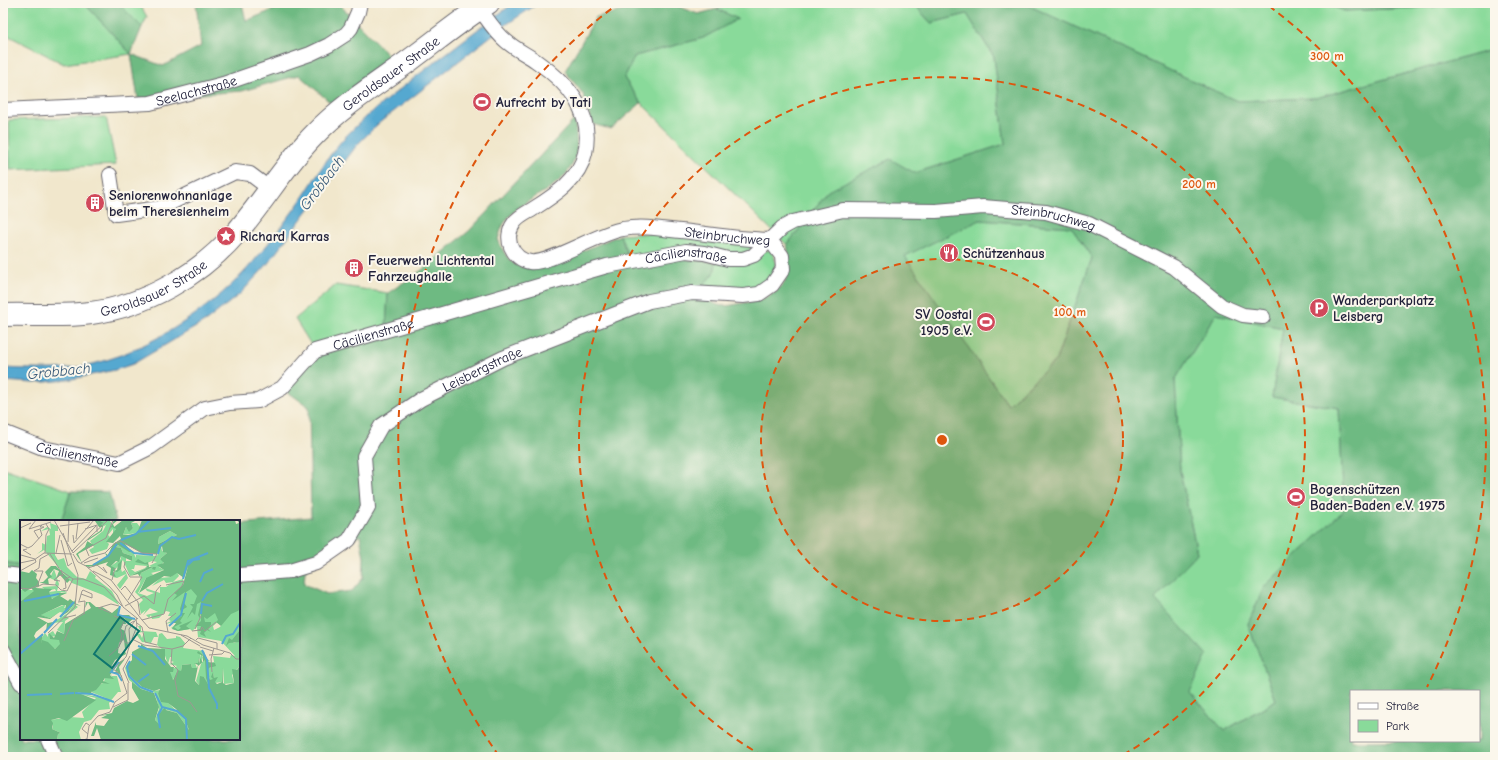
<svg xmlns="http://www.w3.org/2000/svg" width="1498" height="760" font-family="'Comic Neue',sans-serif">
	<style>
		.green { fill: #89da9a; stroke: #567e6a }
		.forest { fill: #6eba82; stroke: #486e5e; fill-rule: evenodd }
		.water { fill: #55a8d0; stroke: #3c6586 }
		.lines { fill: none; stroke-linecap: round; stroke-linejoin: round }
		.street-casing { stroke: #6a676e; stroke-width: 16 }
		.primary-casing { stroke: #6a676e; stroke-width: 24 }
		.street { stroke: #fff; stroke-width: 14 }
		.primary { stroke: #fff; stroke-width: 22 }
		.ring { fill: none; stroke: #de560e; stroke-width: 2; stroke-dasharray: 7 5 }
		.labels { text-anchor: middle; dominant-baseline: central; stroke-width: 4; stroke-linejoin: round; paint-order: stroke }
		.street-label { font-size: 14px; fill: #22223b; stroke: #fbf7ec }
		.poi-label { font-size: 14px; font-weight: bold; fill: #22223b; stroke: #fbf7ec; text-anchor: start }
		.water-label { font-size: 15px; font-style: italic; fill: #365877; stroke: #fbf7ec }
		.inset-river { fill: none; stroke: #55a8d0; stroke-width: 2 }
		.inset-road { fill: none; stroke: #9e9892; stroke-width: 1 }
		.view { fill: #0f766e; fill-opacity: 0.15; stroke: #0f766e; stroke-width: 2 }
		.inset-edge { fill: none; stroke: #22223b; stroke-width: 2 }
		.centre { fill: #de560e; stroke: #fbf7ec; stroke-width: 2 }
		.ring-label { font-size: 12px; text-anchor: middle; font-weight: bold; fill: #de560e; stroke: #fbf7ec; stroke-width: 4; stroke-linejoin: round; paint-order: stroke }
	</style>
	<rect width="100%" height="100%" fill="#fbf7ec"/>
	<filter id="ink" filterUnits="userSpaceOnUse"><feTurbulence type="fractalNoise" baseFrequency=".025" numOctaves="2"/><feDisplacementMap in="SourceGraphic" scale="8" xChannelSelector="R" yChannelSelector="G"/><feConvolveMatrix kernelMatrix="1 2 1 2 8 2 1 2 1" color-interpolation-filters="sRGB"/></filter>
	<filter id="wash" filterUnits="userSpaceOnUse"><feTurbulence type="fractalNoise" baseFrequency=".012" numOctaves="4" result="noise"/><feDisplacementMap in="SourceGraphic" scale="16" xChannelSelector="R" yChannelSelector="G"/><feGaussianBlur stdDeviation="0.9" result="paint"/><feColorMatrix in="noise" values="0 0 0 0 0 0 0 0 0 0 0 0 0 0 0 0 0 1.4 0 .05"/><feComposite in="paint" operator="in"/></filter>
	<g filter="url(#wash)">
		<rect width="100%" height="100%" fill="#f1e7cc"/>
		<g class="green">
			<path d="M3,3h81l47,51 -67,10 -61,-31z"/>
			<path d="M118,3h21l8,14 -5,10z"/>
			<path d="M736,3h89l2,2 9,-2h77l18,20 36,-9 27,43 11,87 -90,29 -87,18 -41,54 -146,-142 -17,-25 11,-22 68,-18 34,-19 -20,-10z"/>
			<path d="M1023,3h301l21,8 88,-4 19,-4h43v42l-7,6 -172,47 -79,3z"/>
			<path d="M106,117l10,48 -106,5 -1,-50z"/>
			<path d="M980,220l91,7 21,31 -36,102 -48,45 -104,-149z"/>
			<path d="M652,233l105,12 -12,8 -116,5 -9,-23z"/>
			<path d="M770,250c5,6 7,12 4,20 -11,29 -54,22 -79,22l19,-18 2,-12z"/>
			<path d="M336,285l52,8 -2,36 -71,22 -20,-32z"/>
			<path d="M1216,314l67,14 -11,69 67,11 5,103 -80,76 -16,37 28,76 -52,31 -34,-39 -35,-94 42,-45 -17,-82 -5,-91z"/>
			<path d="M3,468l68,23 -10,30h-40v45l-17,-3 -1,-2z"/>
		</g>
		<g class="forest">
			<path d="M84,3h34l24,24 -11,27 32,12 38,-20 -5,-43h46l4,18 44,-18h48l53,55 -59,46 -33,-29 -57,16 -104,8 -7,-45z"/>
			<path d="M656,3h14l28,11 19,-5 21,10 -35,19 -68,18 -11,22 17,25 -30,26 -19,-5 -9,-30 -18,-23 31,-54z"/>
			<path d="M913,3h110l214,98 79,-3 172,-47 7,-6v712h-1492v-191l1,-3 17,3v173h218v-215l72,-7 -2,-110 -27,-19 33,-37 71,-22 2,-36 34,-23 47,-39 106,-112c0,10 3,24 1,34 -7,37 -52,41 -71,69 -4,5 -5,12 -7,17 4,11 11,25 23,28 23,4 76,-23 99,-32l12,32 40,-9 44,4 -2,12 -19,18c7,4 19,13 27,14 7,0 15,-2 22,-3 35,-5 51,-21 43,-58l41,-54 62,-32 25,14 90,-29 -11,-87 -27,-43 -36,9zM980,220l91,7 21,31 -36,102 -48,45 -103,-149zM1216,314l67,14 -11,69 67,11 5,102 -80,77 -16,37 28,76 -52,31 -34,-39 17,-37 -52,-56 42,-46 -17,-82 -5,-91zM360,535l4,23 -1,20 -11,13 -25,3 -23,-10 1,-13zM1351,691h128v50h-128z"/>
			<path d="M1324,3h128l-19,4 -89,4z"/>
			<path d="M71,491l38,1 7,29h-55z"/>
		</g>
		<path class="water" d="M514,3h25l-35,23 -125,97 -22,22 -91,121 -26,28 -34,27 -73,43 -18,6 -48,10 -33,3 -31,-2v-13c23,1 46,2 69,0 55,-7 118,-45 158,-82 24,-22 44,-50 63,-75 18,-24 31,-51 51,-73 25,-26 55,-48 83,-70 29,-22 57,-44 87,-65z"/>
	</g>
	<g filter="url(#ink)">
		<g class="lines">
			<g class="street-casing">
				<g id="street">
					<path id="s1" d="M479,8c9,12 16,24 27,33 9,8 20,13 30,20 32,22 58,51 49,92 -6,27 -30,42 -52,56 -6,4 -14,7 -19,14 -11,15 -2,36 16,39 18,3 68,-29 93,-33 16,-3 32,-1 48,1 33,3 65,9 99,10"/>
					<path id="s2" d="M3,110l147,-7 73,-19 87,-30 19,-9 17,-11 5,-6 7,-16 2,-9"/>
					<path d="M110,175l6,39 44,-6 75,-36 15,2 20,15"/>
					<path id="s3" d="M3,432l40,16 76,15 32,-16 54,-39 25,-5 28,-2 24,-13 33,-37 292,-85 79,-15 18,2 24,6h15l11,-4 28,-27 11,-6 50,-12 93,1 47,-4 63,5 43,12 85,43 48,39 21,9 20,2"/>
					<path d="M3,574l18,2"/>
					<path id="s4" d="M239,575l51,-4 26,-8 33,-23 19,-32 -4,-52 17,-30 40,-27 82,-41 146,-57 43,-8 51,3 16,-2 13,-9 11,-16 -1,-13 -12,-16"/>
					<path d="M3,650l18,33"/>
					<path d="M48,739l8,18"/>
				</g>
			</g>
			<g class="primary-casing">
				<g id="primary">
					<path id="s5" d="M3,315c29,-1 59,2 88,-2 54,-7 109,-38 145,-80 28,-32 49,-69 79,-99 28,-29 62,-50 95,-74 26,-19 51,-40 78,-57"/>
				</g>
			</g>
			<use href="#street" class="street"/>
			<use href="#primary" class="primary"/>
		</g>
	</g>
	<circle cx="942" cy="440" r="181" fill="#de560e" fill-opacity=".12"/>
	<g class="ring">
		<circle cx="942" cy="440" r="181"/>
		<path d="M763 756A363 363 0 1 1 1121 756"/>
		<path d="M499 756A544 544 0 0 1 615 6M1269 6A544 544 0 0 1 1427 687"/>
	</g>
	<defs>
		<g id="stadium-disc" transform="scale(1)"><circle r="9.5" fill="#d1495b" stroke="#fbf7ec"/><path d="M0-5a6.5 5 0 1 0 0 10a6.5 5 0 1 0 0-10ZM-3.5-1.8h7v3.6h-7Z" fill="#fff"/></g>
		<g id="building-disc" transform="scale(1)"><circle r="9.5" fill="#d1495b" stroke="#fbf7ec"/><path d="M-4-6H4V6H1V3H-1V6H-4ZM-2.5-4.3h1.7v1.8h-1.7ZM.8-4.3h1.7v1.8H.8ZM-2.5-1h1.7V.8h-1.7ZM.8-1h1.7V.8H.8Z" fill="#fff"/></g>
		<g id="sight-disc" transform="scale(1)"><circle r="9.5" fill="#d1495b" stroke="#fbf7ec"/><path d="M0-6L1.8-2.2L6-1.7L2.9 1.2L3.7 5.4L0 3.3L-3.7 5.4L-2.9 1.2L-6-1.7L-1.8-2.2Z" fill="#fff"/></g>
		<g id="restaurant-disc" transform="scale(1)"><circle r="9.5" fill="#d1495b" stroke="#fbf7ec"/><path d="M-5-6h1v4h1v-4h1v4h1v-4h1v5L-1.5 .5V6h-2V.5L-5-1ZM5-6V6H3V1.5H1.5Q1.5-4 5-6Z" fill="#fff"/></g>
		<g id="parking-disc" transform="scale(1)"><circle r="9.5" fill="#d1495b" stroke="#fbf7ec"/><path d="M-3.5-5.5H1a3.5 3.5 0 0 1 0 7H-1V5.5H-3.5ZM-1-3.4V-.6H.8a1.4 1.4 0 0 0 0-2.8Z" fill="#fff"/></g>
	</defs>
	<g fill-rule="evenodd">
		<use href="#stadium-disc" x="482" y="102"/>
		<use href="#building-disc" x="95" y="203"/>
		<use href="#sight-disc" x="226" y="236"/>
		<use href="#restaurant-disc" x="949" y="253"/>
		<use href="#building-disc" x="354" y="268"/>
		<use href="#parking-disc" x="1319" y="308"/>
		<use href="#stadium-disc" x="986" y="322"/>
		<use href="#stadium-disc" x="1296" y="497"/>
	</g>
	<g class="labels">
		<g class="street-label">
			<text stroke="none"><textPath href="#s5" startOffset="481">Geroldsauer Straße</textPath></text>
			<text stroke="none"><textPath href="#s2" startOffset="195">Seelachstraße</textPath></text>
			<text stroke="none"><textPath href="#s3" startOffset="1122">Steinbruchweg</textPath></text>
			<text stroke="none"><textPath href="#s1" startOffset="547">Steinbruchweg</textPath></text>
			<text stroke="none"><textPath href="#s3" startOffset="738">Cäcilienstraße</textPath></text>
			<text stroke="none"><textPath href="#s5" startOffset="156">Geroldsauer Straße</textPath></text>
			<text stroke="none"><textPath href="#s3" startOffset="414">Cäcilienstraße</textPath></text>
			<text stroke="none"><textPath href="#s4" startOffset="359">Leisbergstraße</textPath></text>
			<text stroke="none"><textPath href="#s3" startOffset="78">Cäcilienstraße</textPath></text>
		</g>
		<g class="poi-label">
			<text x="496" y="102">Aufrecht by Tati</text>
			<text x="109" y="195">Seniorenwohnanlage<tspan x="109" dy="16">beim Theresienheim</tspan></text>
			<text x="240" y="236">Richard Karras</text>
			<text x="963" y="253">Schützenhaus</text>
			<text x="368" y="260">Feuerwehr Lichtental<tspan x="368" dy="16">Fahrzeughalle</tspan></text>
			<text x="1333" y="300">Wanderparkplatz<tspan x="1333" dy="16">Leisberg</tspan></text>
			<text x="972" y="314" text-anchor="end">SV Oostal<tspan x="972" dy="16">1905 e.V.</tspan></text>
			<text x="1310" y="489">Bogenschützen<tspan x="1310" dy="16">Baden-Baden e.V. 1975</tspan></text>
		</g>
		<g class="water-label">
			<text transform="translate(322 183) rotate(-53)">Grobbach</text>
			<text transform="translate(59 371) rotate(-6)">Grobbach</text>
		</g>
	</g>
	<g transform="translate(20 520)">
		<rect width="220" height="220" fill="#f1e7cc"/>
		<path d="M78,0h11l7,9 -3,5v-5l-5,6 2,2 -3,5 2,2 -2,5 -15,5 -3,-4 5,-3 -4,-6 13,-10 3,-6 -4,2zM30,3l8,3v5h-3v24l3,5 6,-2 3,9 10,10 9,2 4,-8 6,5 -1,2 17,13 7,14 -16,-10 -31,-12 -28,-33 -7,4 5,-4v-7l4,2 1,-9 3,-1 -1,-6 -8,2 6,-4 4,2zM111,3h6l3,4 -3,6 -14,2 3,-8 3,3 4,-2zM150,11l7,4 -19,9 1,-7zM98,25l15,7 3,6v-3l21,1 4,-10 1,5 5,2 -7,6 6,2 -1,4v-4l-6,6 5,3 -13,3 2,1 -4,5 -3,-1 -8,15 9,3 7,-3 -7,-2 -2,-3 15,5v-6h6l7,-5 -7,1 -2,-3 -12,6 8,-8 11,-1 6,-5 2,4 -6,6 10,-3v13l8,-4 15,9 -5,8 -2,10 1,3 12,-6 4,1 3,8 -6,5 1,4 6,-3 11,-15 9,-2v24l-7,9 7,-2v29l-1,-3 -7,8 2,8 -10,1 -1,-16 -1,14 -7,1 -2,-10v7h-3l-2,-7 1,-5 3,-1 -1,-4 3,-1 -1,-6 17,2 1,-3 4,1 -14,-15 -23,-4 -1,-10 -5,4 -2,-2 -12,2 -7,-3 9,-7 -15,3 6,-3 -2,-1 2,-4h-3l2,-4 -4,-1 -7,7 -7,1 -1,-4 -2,3 -3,-3 12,-3 -8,-4 -7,7 3,-5 -5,4 -2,-10 4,-4 -8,-8 5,-8 1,-11 12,-6 2,3 -1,-2 -5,-2 8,-4 -5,-1 -7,3 4,1 -2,1 -12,-1 -1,4h-3l4,3 13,-5 -18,9 -7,-16 -9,11 -3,-5 10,-7v-3l5,1v4h6v-5l-9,-3 -2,-5 -5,-1zM34,49l5,15 -2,7h8l2,2 -7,-1 3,2 -9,5 -4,-1 -1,-6 7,-1 -1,-2 -8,2 -5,-4 15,-1 -2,-1 1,-4 -6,-3zM101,49l1,3 3,-2 3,8 -8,11 -3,-4 9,-11 -9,4 -4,-1 1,-5zM16,67l2,3 -18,12v-12h12zM46,84l-2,4 7,-1 -7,6 -4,-1 -10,6 -10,-3zM54,84l4,3 -12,9 3,2 -4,3 -1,13 -7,-4 6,-8 -11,1 16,-10zM118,106h3v5l15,1 2,5h-4l-3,6 -9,-1 -6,-8h4l2,4 2,-6 -9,1 5,-3zM28,108l-3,5 3,4v-3l5,-3 3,5 -6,1 9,2 2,5 -6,5 -15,-8zM142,113l5,6 9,-1v-2l4,1 5,6 -2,5 21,3 2,6 -6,-4v5l1,-4 2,3 -2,7 5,-6 4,3 -4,2v10l4,13 5,4 5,15 -1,4 -3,-4 -3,1 2,-6 -3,-11 -3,-1 -5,-11h-3l-2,8 -3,-4 5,-17 -2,-6 -1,5h-3l2,5h-5l-1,-4 -9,1 -1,6 -9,9 -3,-8 8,-6 -8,-2 5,-2 -3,-1 1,-4h-2l-2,7 -5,-14 -6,-5 2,-11zM108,142l2,1 -3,4 3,9 12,11 11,4 7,-1 -2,3 27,26 4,11 -12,-17 -13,-4 -6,7 1,9 -4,-5 4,-11 -4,-16 -14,-4 -12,-9 -4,-12zM91,153l1,3h5l4,16h-3l-9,11 1,6 -11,1 -8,10 -7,2 -5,10 2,8h-24l1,-6 3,-1 -9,-4 1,-3 -3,-6 20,-3 14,1 -2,-6 14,-14 -21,-5 31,5 -15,-6 13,-10 1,-4h7z" fill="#89da9a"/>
		<path d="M78,0l6,3 -3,1 2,2 -1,5 -15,10 7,4 -16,9 4,9 -6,-9 9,-7 3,-8 12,-8 2,-4h-3l-4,-6zM94,0h4l-5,4 1,3 9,-7h14l-6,3 2,5 -4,4 -3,-5 -3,8h5l9,-2 5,-13h93l1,4 3,-1 -2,-3h3v90l-9,4 -10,12 -5,-4 2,-2 -3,-7 -8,6 -3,-2 1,5h6v3l-3,4 3,3 -4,-2 -3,3 2,4 -6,-3 1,-3h-8l7,-2 1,-3h-6l6,-5v-8l-1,6 -2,-4 3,-13 -4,2 -2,11 -3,-3 -5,7 6,-12 -3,-3h4l3,-8 -6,-7 -5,3 -1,4 -1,7 3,4 -5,3v3h3l-5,8 2,2 -8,4 4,3 3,-2 -2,-2 14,-6 -7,6 4,3 -12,2 -6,-2 4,-6h-4l10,-7 -2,-7 5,-17 -13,9 5,-6 -3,-2 9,-8 5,-19 -4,12 -7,-5 -6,4 -7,-1 -25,17 7,-15 18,-8 -7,-5 7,-2 -4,-4 7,-6 -4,-1 -1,-6 -5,8 -15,-1 -17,-9 7,8h-3l-11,-7 -2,2 5,1 2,5 9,3v5l-11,-5 -2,6 -3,-1 -5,5 4,2 -1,3 3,-1 1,-6 4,-4 -1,9 -4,3 -4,-1 3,6 -6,-2 1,-7 -5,-3 2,-3 -16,5v-1l-4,1 -4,-2h8l15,-8 -2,-4 3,2 5,-11 8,-5 -1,-3 -7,7 -7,-1 10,-13 -4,-2 -2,2zM150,11l7,4 -19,9 1,-7zM118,39l7,4 3,-1 1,5h7l-1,3 -3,-1 1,-2 -12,6 -1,4 -2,-3 -8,2 18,-9 -3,1 3,-3 -13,-3zM31,46h5l14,14 -3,3 -7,-8 -4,4 3,-8 -5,-2 -4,5 2,3 -4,2 1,6 -10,-3v4l-4,2 17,1 -3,3 3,7 7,-4 -3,-2h11l-7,3 8,5 2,-2 4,3 2,-4 -1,5 6,3 -7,-2 -6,8 -8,5 11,-10 -6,3 1,-5h-4l-21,10 9,3 8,-5 -8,6 -13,-2 11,6 5,-1 -7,10 1,-9 -11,9 -2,4 2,3 7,-5 -2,9 1,-3 6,2 7,7 5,-5 -1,-4 -9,-1 -1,-6 5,5 3,-7 7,3 1,-10 26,-16 -3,-6 -3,6 1,-6h4l6,5h6l10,6 7,-6 -1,8h11l4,4 -5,4 -4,-5 2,6h-3l-2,5 4,2 3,14 -3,4 -1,-10 -5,4 -1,10 3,1 4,-3 1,3 -11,6 -4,7 1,2 3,-5 10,-5 -6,8 3,12 -2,-5 -5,-1 -1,-1h4l-3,-1 4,-8 -9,12 4,4 -9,-1 -2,3 7,3 -8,-1 -6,7 -5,2 2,3 -17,-3 20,8 -29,21 -8,-3 -8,2 2,3 -1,6 9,4 -3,1 -1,6h-37v-138l14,-11 -3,-3 -6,4 -5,-4v-17l9,2 3,-3 5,4 -1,4 3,4h4l5,-5 -3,-5zM220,110v12l-11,1 -3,3 3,-8 3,2zM121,124l6,4 18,1v10l6,8h3l-1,5h-3l3,8 5,-10 3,1 1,-6 9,-1 1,4h5l1,-3 -4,-2h4l1,-6v7l1,-6 3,5v-7l-6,-3 1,-2 8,6 2,5 7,1 1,3 -7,2 -1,5 2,7 3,-1 -2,-2 2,-5 1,6 4,-1 -3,5 2,2 5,-2v-15l1,16 3,2 8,-2 -2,-14 5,1 2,-3 1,73h-52v-3l-1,3h-86l-4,-12 -3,8h-3l5,-14v3l8,1 5,-7 -8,-1 6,-3 -9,1 14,-3 2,-5 13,-7 6,2 6,-3 -7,-12v-6l9,7 13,4 5,14 -4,13 4,4v-10l6,-7 1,3 11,3 12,17 -4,-11 -9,-10 -8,-6 -7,-1 -3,-9 2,-4 -6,2 -12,-4 -12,-11 -3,-10 5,-6v-8l9,-5zM185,140l1,18 3,8 -5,-9 -4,-1 -1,9 -4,-4 3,-15z" fill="#6eba82" fill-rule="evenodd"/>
		<path class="inset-river" d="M117,12l34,-4M101,20l15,-6 14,-14M100,23l14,10 19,2M138,34l2,-8 12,-9 7,2 17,-4M73,45l15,-9 9,-12M168,45l5,-5 7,-1M163,59l5,-18 20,-8M180,62l4,-9 9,-4M4,81l35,-7M182,81l5,-8 16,-9M100,86l-2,9 17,4M181,94l1,-10 10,2M40,97l14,-15M149,106l12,-11 5,-22M24,113l13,-14M202,124l4,-8 7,-2 7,-11M118,126l15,5 12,14M182,130l5,10 2,28 8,16v5M0,134l23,-20M112,134l14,11M110,141l-3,6 2,9 11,11 13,5M99,142l-8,10 7,2 4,7M118,162l11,-8M55,173l17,1 22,8M135,173l7,14 15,4 9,8 1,21M40,174l14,-1M7,175l25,-1M140,208l-2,-13 4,-7"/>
		<path class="inset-road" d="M16,0l-7,9 22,-7M34,0l19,33M40,6l30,-4M0,8l11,-5M65,9l12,-4v7M43,13l15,42M53,15l1,8 20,-23M19,19l-5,-8 6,-2M56,19l2,-16M41,20l7,26 4,-3M48,22l1,-22M0,24l8,4 4,-2 10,-11 -2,-6 4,-2h-4l2,-2M7,29l-4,1 8,5M52,31l24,-25M25,33l1,-18 3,-6 -3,-5M36,33l4,-18M53,33l35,-33M30,34l10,16 13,9h10l21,8 18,19M53,34l5,8 8,4 23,20 8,9 6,12 15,12M69,36l-3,-7 20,-11 7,-18M105,42l-1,5 6,10h12l-14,23M0,43l14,-3 10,-7 28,1M61,43l9,-6 15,-4 10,-10 6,-2 21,12 15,1 -5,9M64,43l14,-5M68,48l9,-3 10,8 -4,-6M0,51l16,-9 -1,-3 -14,-4M73,51l18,9 31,40M92,60l3,-12M40,61l-6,-1 6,-5 3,1 -2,-6M17,67l6,-3 13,1 5,5 6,1 6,-12M0,68l9,1 8,-3 6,-15h-9l5,-3 1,-9 9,-5M43,69l3,-1 -1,-9 5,-2M101,70l4,-4 13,16 2,13M59,81l1,-3 2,-7 1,-1 9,4v4l-11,-4M58,82l7,-1 -1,13M105,86l19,-10 10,8 2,-13 5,-6M78,88l13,-4 8,2M79,88l12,5M44,98l12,-3M116,99l1,7 -5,13 12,6 28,4 -1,14 7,7 -3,10 3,16 12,6 7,10M122,100l22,-6 4,-15 14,-13 2,-5 -18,4M122,100l7,8 38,8 16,9 27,8 6,6h4M117,103l5,4 3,15 12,3M175,109l6,-13M172,111l9,-1 1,-3 3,4 11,-9M148,112l-2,-11 10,-8M28,113l27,-26 3,-32M161,115l19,11M103,119l3,-13 8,-5M176,120l2,-2 19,5v6M44,121l9,-21 12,-7M99,126l4,-7 3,4h4M180,127l13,4M152,129l11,-3 8,-8M189,135l13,-1 3,-3M89,136l10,-9 3,-13 -2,-5 5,-9 -11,-4M192,152l-1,-13 3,-11M109,163l-6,-14 7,-13M93,187l15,-7v-17M68,214l-6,-5 4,-6 3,2M62,220l5,-1 2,-13 9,-10 12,-4 5,-10 12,-9 -6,-18 -8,-6 13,-12 4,-13 -1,-15 8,-11"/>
		<path class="view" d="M100,97l19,14 -27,37 -18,-14z"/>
		<rect width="220" height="220" class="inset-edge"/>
	</g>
	<circle cx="942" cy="440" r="6" class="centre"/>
	<g class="ring-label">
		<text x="1327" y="60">300 m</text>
		<text x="1199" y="188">200 m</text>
		<text x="1070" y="316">100 m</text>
	</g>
	<rect width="1498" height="760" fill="none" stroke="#fbf7ec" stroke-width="16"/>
	<rect x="1350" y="690" width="130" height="52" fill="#fbf7ec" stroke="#a4a2a5"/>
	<rect x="1358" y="703" width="20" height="6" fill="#ffffff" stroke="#a4a2a5"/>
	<text x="1386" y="710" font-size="12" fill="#22223b">Straße</text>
	<rect x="1358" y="720" width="20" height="12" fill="#89da9a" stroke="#a4a2a5"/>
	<text x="1386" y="730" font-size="12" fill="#22223b">Park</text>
</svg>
